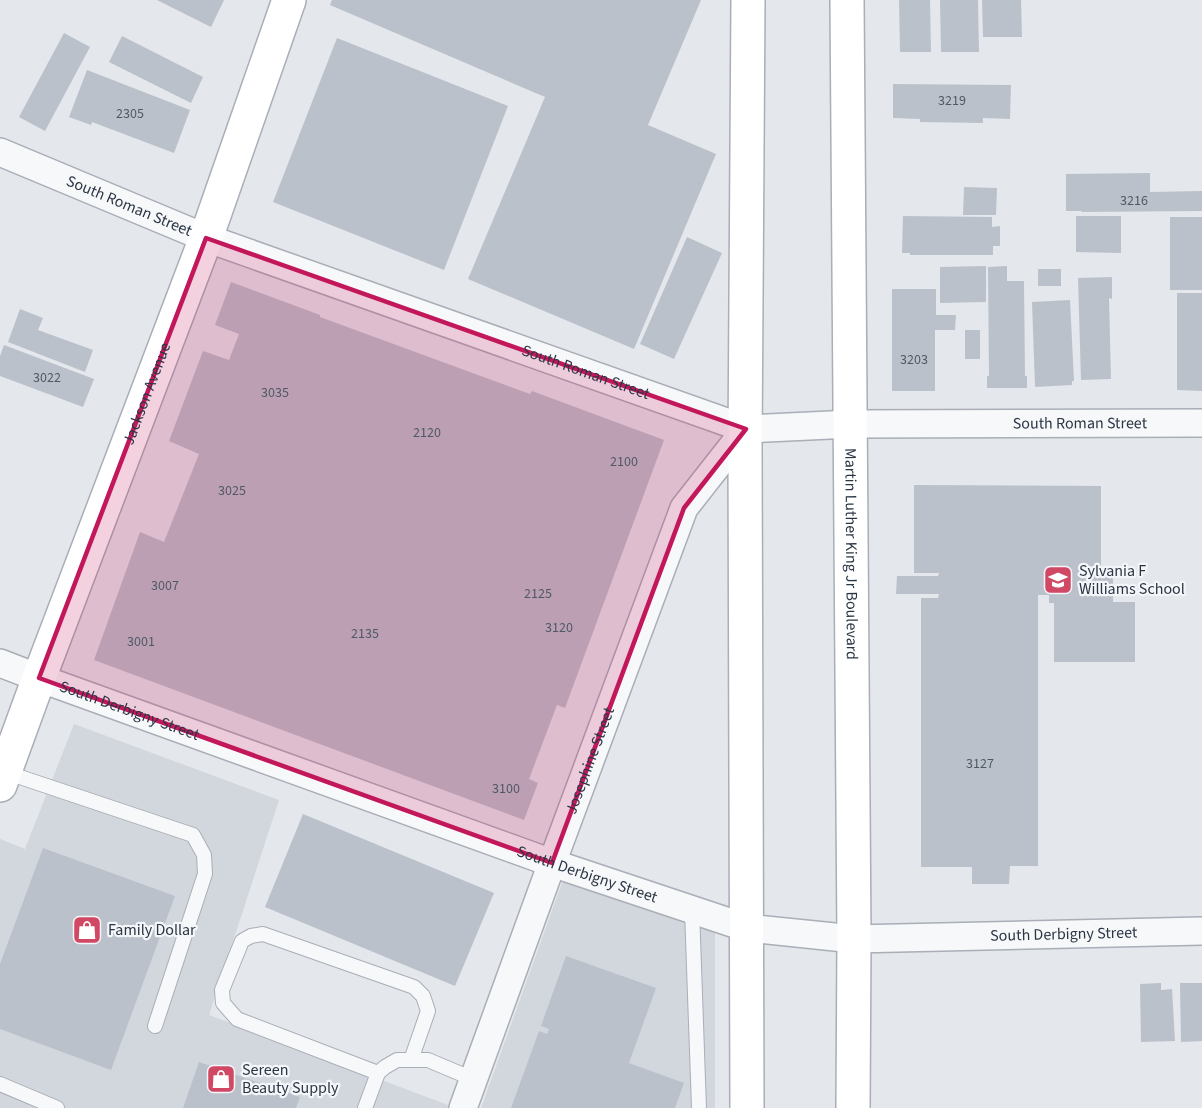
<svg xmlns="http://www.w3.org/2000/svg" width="1202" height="1108" font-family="'Source Sans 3',sans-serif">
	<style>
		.built { fill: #d2d7de }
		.building { fill: #bbc1ca }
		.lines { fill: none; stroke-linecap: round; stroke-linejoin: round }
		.lane-casing { stroke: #a9aeb7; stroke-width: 16 }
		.street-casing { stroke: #a9aeb7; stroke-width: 30 }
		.secondary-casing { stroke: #a9aeb7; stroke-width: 36 }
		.lane { stroke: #f7f8fa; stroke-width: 14 }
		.street { stroke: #f7f8fa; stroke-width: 27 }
		.secondary { stroke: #fff; stroke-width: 33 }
		.marked { fill: #c2185b; fill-opacity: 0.2; stroke: #c2185b; stroke-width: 4.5; stroke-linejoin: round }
		.labels { text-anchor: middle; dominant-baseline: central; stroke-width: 4.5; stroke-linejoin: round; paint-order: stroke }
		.number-label { font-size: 14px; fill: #4f5966 }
		.street-label { font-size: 16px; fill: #2b3645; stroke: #f4f6f9 }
		.poi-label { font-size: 16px; fill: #2b3645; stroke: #f4f6f9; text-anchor: start }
	</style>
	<rect width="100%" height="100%" fill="#e4e7ec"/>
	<g class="built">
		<path d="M74,724l205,76 -70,215 247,93h-456v-269l25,10z"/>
		<path d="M563,880l152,46v182h-234z"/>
	</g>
	<g class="building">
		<path d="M157,0h67l-13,27z"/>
		<path d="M332,0h369l-53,125 68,29 -82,195 -166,-70 77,-182 -215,-92z"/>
		<path d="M899,0h31l1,52h-31z"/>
		<path d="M940,0h38l1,52h-38z"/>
		<path d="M982,0h39l1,37h-39z"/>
		<path d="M64,33l26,14 -45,84 -26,-14z"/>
		<path d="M122,36l81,41 -12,26 -82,-41z"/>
		<path d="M337,38l171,68 -64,164 -171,-68z"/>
		<path d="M87,70l103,40 -16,43 -82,-31 -1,3 -22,-8z"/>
		<path d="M893,84l118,1 -1,34 -27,-1v5l-63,-1v-3l-27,-1z"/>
		<path d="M1150,173v19l52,-1v20l-120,1 -1,-1h-15v-37z"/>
		<path d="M964,187l33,1 -1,27h-33z"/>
		<path d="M903,216l89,1v10l8,-1v20h-7v9h-83v-2h-8z"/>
		<path d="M1076,216h45v37l-45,-1z"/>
		<rect x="1170" y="217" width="32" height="73"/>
		<path d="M687,237l35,16 -48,106 -34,-15z"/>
		<path d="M986,266v36l-46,1v-36z"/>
		<path d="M1007,266v15h17l1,95h2v12h-40v-12h2l-1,-109z"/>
		<rect x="1038" y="269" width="23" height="17"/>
		<path d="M1112,277v22l-3,-1 2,81 -30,1 -3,-102z"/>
		<path d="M231,282l89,33v2l210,77 2,-3 132,49 -99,268 -8,-3 -28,74 9,4 -14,37 -430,-160 46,-128 24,10 35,-88 -30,-13 34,-90 26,9 10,-26 -24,-9z"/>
		<path d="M892,289h44v26h20l-1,15h-20v61h-43z"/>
		<path d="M1177,293h25v98l-25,-1z"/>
		<path d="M1070,300l4,81h-2v4l-37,2 -3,-85z"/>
		<path d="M20,309l23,9 -5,12 55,20 -8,22 -77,-30z"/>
		<rect x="965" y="330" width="15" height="29"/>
		<path d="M4,345l90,34 -11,28 -83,-31v-20z"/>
		<path d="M914,485l187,1v86l-14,1v2h26v27h22v60h-81v-59h-5v-8h-11v271h-28l-1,18h-37v-17h-51v-269h17l1,-4h-43l1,-18h41l1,-3h-25z"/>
		<path d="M303,814l191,79 -39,93 -190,-79z"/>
		<path d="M43,848l132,48 -64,174 -111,-41v-65z"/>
		<path d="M566,956l90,32 -27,75 55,20 -9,25h-164l28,-77 8,3 2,-5 -8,-3z"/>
		<path d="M1161,983v7l11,-1 3,52 -34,1 -1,-58z"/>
		<path d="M1180,983h22v58l-21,1z"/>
		<path d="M199,1062l101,35 -4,11h-113z"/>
	</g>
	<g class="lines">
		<g class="lane-casing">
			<g id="lane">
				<path d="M5,772l188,63 11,20 1,19 -50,152"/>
				<path d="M692,910l7,198"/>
				<path d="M378,1073l-141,-54 -14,-16 -1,-13 20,-49 9,-5 12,-2 151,53 9,9 5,15 -17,49"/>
				<path d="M0,1084l57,24"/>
				<path d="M365,1108l13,-35 7,-6 12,-7h31l45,19"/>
			</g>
		</g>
		<g class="street-casing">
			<g id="street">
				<path id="s1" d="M0,152l206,86 540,191 105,-5 351,-1"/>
				<path id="s2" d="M0,663l39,15 513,185 195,65 107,11 348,-8"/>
				<path id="s3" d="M463,1108l89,-245 132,-355 62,-79"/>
			</g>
		</g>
		<g class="secondary-casing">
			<g id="secondary">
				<path id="s4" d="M847,0l7,939 -1,169"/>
				<path id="s5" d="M0,785l39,-107 167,-440 83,-238"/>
				<path d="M747,1108l-2,-662 3,-446"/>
			</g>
		</g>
		<use href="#lane" class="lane"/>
		<use href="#street" class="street"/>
		<use href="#secondary" class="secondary"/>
	</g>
	<path class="marked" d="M206,238l540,191 -62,79 -132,355 -513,-185z"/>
	<defs>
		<g id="school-square" transform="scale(1.5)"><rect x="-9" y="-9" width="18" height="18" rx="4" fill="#d14865" stroke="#f4f6f9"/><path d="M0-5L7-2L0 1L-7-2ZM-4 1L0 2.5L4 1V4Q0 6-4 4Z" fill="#fff"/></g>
		<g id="shop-square" transform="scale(1.5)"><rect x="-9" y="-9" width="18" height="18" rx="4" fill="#d14865" stroke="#f4f6f9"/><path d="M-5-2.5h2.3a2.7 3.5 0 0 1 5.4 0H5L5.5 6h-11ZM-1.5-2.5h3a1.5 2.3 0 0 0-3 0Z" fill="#fff"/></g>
	</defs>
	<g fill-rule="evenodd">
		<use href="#school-square" x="1058" y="580"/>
		<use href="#shop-square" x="87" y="930"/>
		<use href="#shop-square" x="221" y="1079"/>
	</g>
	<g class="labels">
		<g class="number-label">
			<text x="952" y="101">3219</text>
			<text x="130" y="114">2305</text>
			<text x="1134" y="201">3216</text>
			<text x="914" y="360">3203</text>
			<text x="47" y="378">3022</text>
			<text x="275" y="393">3035</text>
			<text x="427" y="433">2120</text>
			<text x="624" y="462">2100</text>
			<text x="232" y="491">3025</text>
			<text x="165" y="586">3007</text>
			<text x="538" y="594">2125</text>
			<text x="559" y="628">3120</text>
			<text x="365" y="634">2135</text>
			<text x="141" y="642">3001</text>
			<text x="980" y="764">3127</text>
			<text x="506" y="789">3100</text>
		</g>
		<g class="street-label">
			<text stroke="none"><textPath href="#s1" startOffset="140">South Roman Street</textPath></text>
			<text stroke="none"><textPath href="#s1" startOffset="626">South Roman Street</textPath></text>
			<text stroke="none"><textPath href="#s5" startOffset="418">Jackson Avenue</textPath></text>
			<text stroke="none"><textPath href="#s1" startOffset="1130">South Roman Street</textPath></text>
			<text stroke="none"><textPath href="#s4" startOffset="554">Martin Luther King Jr Boulevard</textPath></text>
			<text stroke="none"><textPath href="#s2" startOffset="138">South Derbigny Street</textPath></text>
			<text stroke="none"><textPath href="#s3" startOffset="370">Josephine Street</textPath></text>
			<text stroke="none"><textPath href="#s2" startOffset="624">South Derbigny Street</textPath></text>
			<text stroke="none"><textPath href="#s2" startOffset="1110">South Derbigny Street</textPath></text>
		</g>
		<g class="poi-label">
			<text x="1079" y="571">Sylvania F<tspan x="1079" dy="18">Williams School</tspan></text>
			<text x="108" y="930">Family Dollar</text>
			<text x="242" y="1070">Sereen<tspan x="242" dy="18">Beauty Supply</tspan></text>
		</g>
	</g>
</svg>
